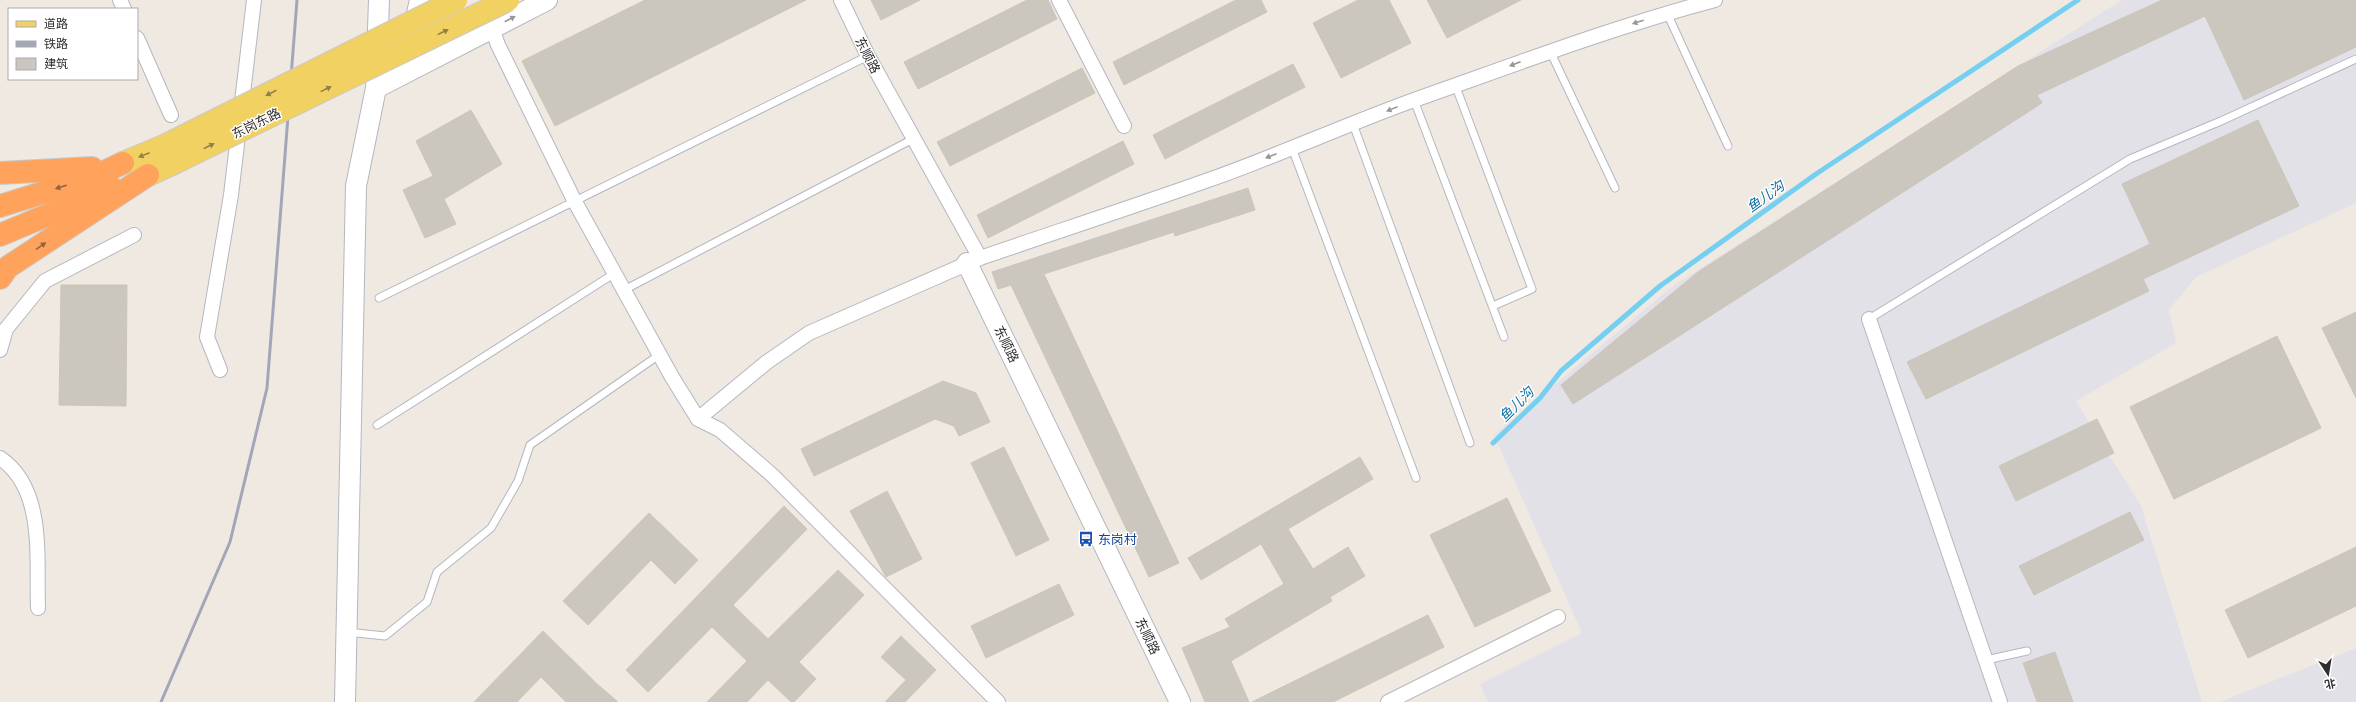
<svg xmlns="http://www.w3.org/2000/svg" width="2356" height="702" font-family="'Exo 2','Noto Sans SC',sans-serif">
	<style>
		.industrial { fill: #e3e1e8 }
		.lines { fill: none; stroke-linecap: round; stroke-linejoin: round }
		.stream { stroke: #75cff0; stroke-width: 5 }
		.building { fill: #cbc7bf; stroke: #cbc5ba }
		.lane-casing { stroke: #b4b7c1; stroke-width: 9 }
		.street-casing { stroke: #b4b7c1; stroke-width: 16 }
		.secondary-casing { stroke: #b4b7c1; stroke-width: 22 }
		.primary-casing { stroke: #c9c9c9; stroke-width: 24 }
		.highway-casing { stroke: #c9c9c9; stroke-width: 24 }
		.lane { stroke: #fff; stroke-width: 7 }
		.street { stroke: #fff; stroke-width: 14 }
		.secondary { stroke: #fff; stroke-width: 20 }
		.primary { stroke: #f2d163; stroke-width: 22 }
		.highway { stroke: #ffa35c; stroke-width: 22 }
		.rail { stroke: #a3a6b8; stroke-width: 3 }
		.primary-bridge-casing { stroke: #c9c9c9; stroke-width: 24; stroke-linecap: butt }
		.primary-bridge { stroke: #f2d163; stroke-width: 22 }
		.oneway { fill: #969696 }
		.oneway2 { fill: #908048 }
		.oneway3 { fill: #8c6343 }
		.labels { text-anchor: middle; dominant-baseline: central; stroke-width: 3; stroke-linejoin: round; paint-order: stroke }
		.street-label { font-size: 13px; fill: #2e2e2e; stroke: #fff }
		.transit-label { font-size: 13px; fill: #164399; stroke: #fff; text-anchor: start }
		.water-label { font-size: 14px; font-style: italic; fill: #0d6fa3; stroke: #fff }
	</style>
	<rect width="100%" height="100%" fill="#efe9e1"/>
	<g class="industrial">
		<path d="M2122,0h234v203l-160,74 -27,33 7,33 -100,58 65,105 61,196h-714l-8,-18 102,-51 -88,-198 180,-150z"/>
		<path d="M2356,648v54h-136z"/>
	</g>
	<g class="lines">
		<path class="stream" d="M1493,443l47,-45 21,-27 99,-85 156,-112 262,-174"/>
	</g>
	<g class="building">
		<path d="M645,0h161l-251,126 -33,-65z"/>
		<path d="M871,0h49l-39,20z"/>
		<path d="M1027,0h21l9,19 -139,70 -14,-27z"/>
		<path d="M1236,0h25l6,12 -143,73 -11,-23z"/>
		<path d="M1358,0h31l22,43 -70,35 -28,-55z"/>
		<path d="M1427,0h94l-74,38z"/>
		<path d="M2162,0h194v47l-112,53 -39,-84 -168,79 5,8 -469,301 -12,-19 137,-113 320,-206z"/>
		<path d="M1293,64l12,23 -140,72 -12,-24z"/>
		<path d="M1082,68l13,25 -145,73 -13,-24z"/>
		<path d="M471,110l31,54 -58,35 12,25 -31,14 -22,-48 30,-14 -17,-35z"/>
		<path d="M2258,120l41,86 -156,73 6,12 -223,108 -19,-37 243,-118 -28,-60z"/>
		<path d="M1123,141l11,23 -146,74 -11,-23z"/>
		<path d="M1248,188l7,22 -80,26 -1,-4 -130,42 135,289 -30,14 -138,-292 -13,4 -6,-17z"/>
		<path d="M61,285h66l-1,121 -67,-1z"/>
		<path d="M2356,312v86l-34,-70z"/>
		<path d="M2277,336l44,92 -147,71 -44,-92z"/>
		<path d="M943,381l33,12 14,29 -31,14 -5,-10 -19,-7 -121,57 -13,-27z"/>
		<path d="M2097,419l17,34 -98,48 -17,-35z"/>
		<path d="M1004,447l45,93 -33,16 -45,-93z"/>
		<path d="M1360,457l13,22 -85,50 25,40 35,-22 17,29 -35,21 2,4 -101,60 18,41h-44l-23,-54 48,-21 -5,-8 59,-35 -23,-40 -60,36 -13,-22z"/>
		<path d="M887,491l35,68 -36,18 -36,-66z"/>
		<path d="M1507,498l44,93 -76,36 -45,-92z"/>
		<path d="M784,506l23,23 -74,76 35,34 70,-69 26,25 -65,67 17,17 -22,23h-3l-23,-22 -21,22h-40l40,-41 -35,-34 -64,65 -22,-22z"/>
		<path d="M2130,512l14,28 -110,55 -15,-29z"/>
		<path d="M649,513l49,47 -23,24 -24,-24 -63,65 -25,-24z"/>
		<path d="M2356,547v59l-108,52 -23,-48z"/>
		<path d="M1059,584l15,31 -88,43 -15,-32z"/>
		<path d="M1428,615l16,32 -111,55h-81z"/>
		<path d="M543,631l53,52 22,19h-52l-25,-25 -24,25h-43z"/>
		<path d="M901,636l35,34 -31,32h-20l21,-22 -25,-23z"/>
		<path d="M2055,652l18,50h-36l-14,-39z"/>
	</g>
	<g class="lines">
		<g class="lane-casing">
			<g id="lane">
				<path d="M1667,13l61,133"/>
				<path d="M1550,51l65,137"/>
				<path d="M1456,87l76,202 -39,17"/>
				<path d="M1414,100l90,237"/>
				<path d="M1353,124l117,319"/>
				<path d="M1292,148l124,330"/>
				<path d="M624,290l289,-151"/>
				<path d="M379,298l489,-242"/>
				<path d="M1869,319l261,-160 91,-38 135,-62"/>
				<path d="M377,425l238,-152"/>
				<path d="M347,632l38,4 42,-34 10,-30 54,-44 27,-47 12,-36 129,-90"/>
				<path d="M1986,660l41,-9"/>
			</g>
		</g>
		<g class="street-casing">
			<g id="street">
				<path d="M120,0l4,9"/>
				<path d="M1059,0l65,126"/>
				<path d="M492,28l6,17 77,157 97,175 26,42 22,11 52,45 226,227"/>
				<path d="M137,38l34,77"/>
				<path d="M980,258c79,-27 158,-53 237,-81 66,-24 131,-53 197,-77 100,-35 199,-73 301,-100"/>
				<path d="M1869,319l131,383"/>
				<path d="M0,350l6,-21 39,-48 89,-46"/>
				<path d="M220,370l-13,-33 24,-142 23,-195"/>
				<path d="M698,419l69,-57 42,-29 171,-75 -112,-202 -27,-56"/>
				<path d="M0,458c46,31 36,101 38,150"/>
				<path d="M1388,702l170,-85"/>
			</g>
		</g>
		<g class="secondary-casing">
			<g id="secondary">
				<path d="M406,62l14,-62"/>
				<path d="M376,88l171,-88"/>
				<path d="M967,263l213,439"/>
				<path d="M345,702l11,-516 20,-98 3,-88"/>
			</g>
		</g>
		<g class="primary-casing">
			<g id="primary">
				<path d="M123,163l41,-17"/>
				<path d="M148,175l26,-12"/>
			</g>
		</g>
		<g class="highway-casing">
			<g id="highway">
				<path d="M0,173l92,-5"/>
				<path d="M0,206l93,-29 30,-14"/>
				<path d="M0,235l112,-47"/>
				<path d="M0,278l8,-11 140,-92"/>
			</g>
		</g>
		<use href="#lane" class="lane"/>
		<use href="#street" class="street"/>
		<use href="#secondary" class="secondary"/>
		<use href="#primary" class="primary"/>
		<use href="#highway" class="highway"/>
		<path class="rail" d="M161,702l69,-160 37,-154 30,-388"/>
		<g class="primary-bridge-casing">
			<g id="primary-bridge">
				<path d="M164,146l292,-146"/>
				<path d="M174,163l334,-163"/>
			</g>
		</g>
		<use href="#primary-bridge" class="primary-bridge"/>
	</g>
	<defs><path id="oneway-solid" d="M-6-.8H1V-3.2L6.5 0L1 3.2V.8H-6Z"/></defs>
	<g class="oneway">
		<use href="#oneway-solid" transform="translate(510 19) rotate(-27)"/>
		<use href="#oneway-solid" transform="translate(1638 22) rotate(162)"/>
		<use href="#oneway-solid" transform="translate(1515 64) rotate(159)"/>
		<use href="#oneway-solid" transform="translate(1392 109) rotate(158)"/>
		<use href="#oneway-solid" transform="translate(1271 156) rotate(159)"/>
	</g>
	<g class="oneway2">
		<use href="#oneway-solid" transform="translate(443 32) rotate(-26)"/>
		<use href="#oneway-solid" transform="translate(326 89) rotate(-26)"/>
		<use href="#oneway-solid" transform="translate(271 93) rotate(153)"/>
		<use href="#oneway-solid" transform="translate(209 146) rotate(-26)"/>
		<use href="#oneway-solid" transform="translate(144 155) rotate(158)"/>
	</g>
	<g class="oneway3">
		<use href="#oneway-solid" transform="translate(61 187) rotate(163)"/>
		<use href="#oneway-solid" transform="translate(41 246) rotate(-34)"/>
	</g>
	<defs>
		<g id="bus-bare" transform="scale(1.2)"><path d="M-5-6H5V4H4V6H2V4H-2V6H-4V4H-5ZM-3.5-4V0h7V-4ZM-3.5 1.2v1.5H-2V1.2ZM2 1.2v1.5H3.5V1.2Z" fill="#1a4fb4" stroke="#fff" stroke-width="2.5" paint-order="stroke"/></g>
	</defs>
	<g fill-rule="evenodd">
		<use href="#bus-bare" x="1086" y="539"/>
	</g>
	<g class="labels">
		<g class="street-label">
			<text transform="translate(868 55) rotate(63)">东顺路</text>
			<text transform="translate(256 123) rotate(-26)">东岗东路</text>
			<text transform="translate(1007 344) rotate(64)">东顺路</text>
			<text transform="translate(1148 636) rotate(64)">东顺路</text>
		</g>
		<g class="transit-label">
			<text x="1098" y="539">东岗村</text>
		</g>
		<g class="water-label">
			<text transform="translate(1765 196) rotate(-36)">鱼儿沟</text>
			<text transform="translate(1516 404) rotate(-45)">鱼儿沟</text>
		</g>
	</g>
	<rect x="8" y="8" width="130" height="72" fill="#ffffff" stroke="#ababab"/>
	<rect x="16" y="21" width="20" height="6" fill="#f2d163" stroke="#ababab"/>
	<text x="44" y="28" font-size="12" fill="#2e2e2e">道路</text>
	<rect x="16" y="41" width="20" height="6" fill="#a3a6b8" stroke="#ababab"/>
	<text x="44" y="48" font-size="12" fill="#2e2e2e">铁路</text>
	<rect x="16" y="58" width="20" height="12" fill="#cbc7bf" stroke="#ababab"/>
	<text x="44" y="68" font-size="12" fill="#2e2e2e">建筑</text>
	<g transform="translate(2328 674) rotate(168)" stroke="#ffffff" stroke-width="3" paint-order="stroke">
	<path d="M0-3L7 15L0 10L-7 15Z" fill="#2e2e2e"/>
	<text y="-6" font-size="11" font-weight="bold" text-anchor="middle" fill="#2e2e2e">北</text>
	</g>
</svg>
